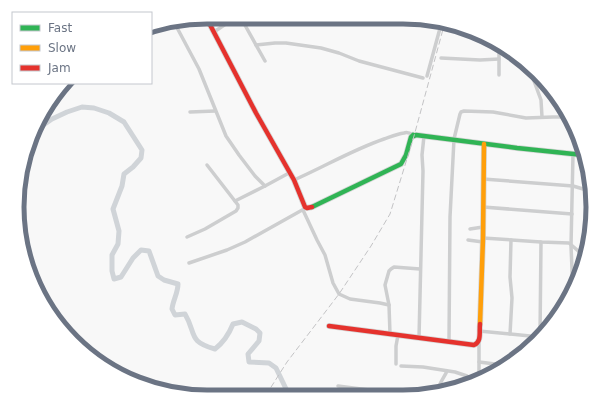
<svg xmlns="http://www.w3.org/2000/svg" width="610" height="414" font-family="'DejaVu Sans',sans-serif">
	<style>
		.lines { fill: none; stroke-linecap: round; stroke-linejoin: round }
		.river { stroke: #d0d4d8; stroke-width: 5 }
		.fast-casing { stroke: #d5d6d6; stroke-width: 6 }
		.slow-casing { stroke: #d5d6d6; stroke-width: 6 }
		.jam-casing { stroke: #d5d6d6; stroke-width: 6 }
		.street { stroke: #cdcecf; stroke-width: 3.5 }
		.fast { stroke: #30b455; stroke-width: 4.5 }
		.slow { stroke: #ff9f0a; stroke-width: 4.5 }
		.jam { stroke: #e5322d; stroke-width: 4.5 }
		.rail { stroke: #c3c3c5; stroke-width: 1; stroke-dasharray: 6 3; stroke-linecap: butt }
		.rim { fill: none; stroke: #6b7484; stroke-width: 5 }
	</style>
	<rect width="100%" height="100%" fill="#f8f8f8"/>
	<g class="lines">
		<path class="river" d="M35,128h4l13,-9 15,-7 15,-5 12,1 15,5 15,9 18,28 -1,8 -8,9 -9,7 -2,12 -9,23 6,22 -1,13 -6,11v16l2,8 7,-2 12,-19 8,-8 8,1 9,25 6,4 14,4c0,9 -5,16 -6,25l3,6 10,-1c12,20 2,27 30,35 9,-7 14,-15 18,-25l9,-2 14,7 4,4 -1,8 -11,13 1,8 20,1 7,5 13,27"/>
		<g class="fast-casing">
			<path id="fast" d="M312,207l89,-43 5,-9 5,-18 2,-2 1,1 2,-1 101,13 66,7"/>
		</g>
		<g class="slow-casing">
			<path id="slow" d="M480,324l3,-86 1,-94"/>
		</g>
		<g class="jam-casing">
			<g id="jam">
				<path d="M206,17l50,96 38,67 11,27 2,1 5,-1"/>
				<path d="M329,326l145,19c8,-3 5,-14 6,-21"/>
			</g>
		</g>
		<g class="street">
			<path d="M241,18l24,43"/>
			<path d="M174,22l25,47 27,67 13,19 16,21 10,10"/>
			<path d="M447,27l14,1"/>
			<path d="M214,32l22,-15"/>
			<path d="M256,45l19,-2h11l35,5 18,5 20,8 64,17"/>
			<path d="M499,45v30"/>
			<path d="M441,58l39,2 19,-1"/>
			<path d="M537,72l-3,9 7,19 1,17"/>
			<path d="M427,76l15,-55"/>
			<path d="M190,112l25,-1"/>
			<path d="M483,179l90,7 17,5"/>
			<path d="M294,180c30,-13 58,-30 90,-41 6,-2 13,-5 20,-6 3,-1 6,0 9,2"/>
			<path d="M235,201l30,-15 24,-13"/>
			<path d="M483,207l89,7"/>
			<path d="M303,210l14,30 8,15 8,28 6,11 11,5 30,4 9,2"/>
			<path d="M470,229l13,-2"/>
			<path d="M187,237l18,-8 31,-18 2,-3v-3l-31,-40"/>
			<path d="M483,238l58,4 28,1 14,12"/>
			<path d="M468,240l15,2"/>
			<path d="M189,263l38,-13 18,-8 59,-33"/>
			<path d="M572,290v-21l-1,-23 2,-92"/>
			<path d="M479,331l61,6"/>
			<path d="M390,334l-1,-29 -4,-20 4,-14 2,-2 3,-2 26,2"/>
			<path d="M510,334l2,-36 -2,-21 1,-37"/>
			<path d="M540,337l1,-95"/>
			<path d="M419,338l4,-167 -1,-16 2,-19"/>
			<path d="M449,342l1,-125 4,-78 6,-25 1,-2 3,-1 29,1 33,6 27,-1h14"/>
			<path d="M479,362l24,3"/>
			<path d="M396,364v-18l2,-11"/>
			<path d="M401,366l22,1 32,5 12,4 7,7"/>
			<path d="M479,381v-39"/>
			<path d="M338,386l31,4 30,2 13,3"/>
			<path d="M438,390c1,-7 6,-12 9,-19"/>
		</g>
		<use href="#fast" class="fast"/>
		<use href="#slow" class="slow"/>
		<use href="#jam" class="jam"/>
		<path class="rail" d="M266,395l21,-33 52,-68 32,-48 19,-32 24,-78 31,-114"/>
	</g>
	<path d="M0 0H610V414H0ZM207 24H403A183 183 0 0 1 586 207V207A183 183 0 0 1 403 390H207A183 183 0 0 1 24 207V207A183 183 0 0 1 207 24Z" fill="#fff" fill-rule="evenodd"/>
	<path class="rim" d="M207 24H403A183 183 0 0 1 586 207V207A183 183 0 0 1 403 390H207A183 183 0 0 1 24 207V207A183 183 0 0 1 207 24Z"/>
	<rect x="12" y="12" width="140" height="72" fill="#ffffff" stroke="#c4c7ce"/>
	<rect x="20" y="25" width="20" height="6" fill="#30b455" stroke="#c4c7ce"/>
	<text x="48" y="32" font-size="12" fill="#6b7484">Fast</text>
	<rect x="20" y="45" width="20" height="6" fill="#ff9f0a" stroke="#c4c7ce"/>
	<text x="48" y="52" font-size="12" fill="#6b7484">Slow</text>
	<rect x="20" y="65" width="20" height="6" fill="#e5322d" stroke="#c4c7ce"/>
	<text x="48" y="72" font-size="12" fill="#6b7484">Jam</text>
</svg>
